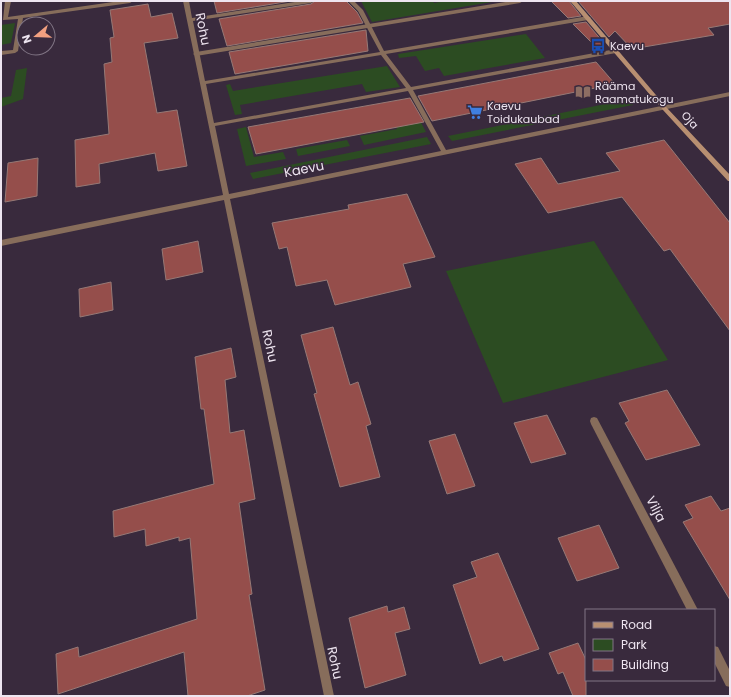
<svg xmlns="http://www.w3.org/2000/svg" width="731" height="697" font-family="Poppins,sans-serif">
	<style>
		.green { fill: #2c4c22 }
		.building { fill: #954e4b; stroke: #967976 }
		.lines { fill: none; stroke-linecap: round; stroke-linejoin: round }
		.lane { fill: #876d5b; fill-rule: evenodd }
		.street { fill: #876d5b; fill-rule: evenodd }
		.secondary { fill: #b88f71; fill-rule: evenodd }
		.labels { text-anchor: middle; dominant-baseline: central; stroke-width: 3; stroke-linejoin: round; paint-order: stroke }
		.far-poi-label { font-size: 11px; fill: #eee5f0; stroke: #392a3d; text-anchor: start }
		.far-street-label { font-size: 11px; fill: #eee5f0; stroke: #392a3d }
		.street-label { font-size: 13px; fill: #eee5f0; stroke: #392a3d }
	</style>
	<rect width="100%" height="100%" fill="#392a3d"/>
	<g class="green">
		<path d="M361,1h72l1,2 10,-2h54l-126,21z"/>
		<path d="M15,23l-4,20 -10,2v-20z"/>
		<path d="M526,34l19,24 -101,18 -5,-8 -14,3 -9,-15 -17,2 -1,-4z"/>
		<path d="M387,66l13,21 -34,5 -4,-8 -122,21 2,9 -7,1 -9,-30 4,-1 3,7z"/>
		<path d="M27,68l-4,31 -22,8v-9l10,-2 5,-26z"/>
		<path d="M408,98l18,34 -62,13 -4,-9 37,-7 -12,-26z"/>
		<path d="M630,99l3,6 -181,36 -4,-5z"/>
		<path d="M246,127l8,30 29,-5 3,7 -40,7 -9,-37z"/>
		<path d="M427,137l4,7 -178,35 -3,-6z"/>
		<path d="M347,140l3,6 -52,10 -2,-7z"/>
		<path d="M594,241l74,119 -165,43 -57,-132z"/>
	</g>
	<g class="building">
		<path d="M214,1h77l-74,12z"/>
		<path d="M315,1h31l11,11 6,11 -136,23 -8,-27 92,-15z"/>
		<path d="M551,1h18l12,15 -13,2z"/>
		<path d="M578,1h152v23l-22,4 6,7 -82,14 -17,-18 -6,6z"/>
		<path d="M148,4l3,13 21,-4 6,25 -34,5 13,70 20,-3 10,56 -29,5 -3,-18 -56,11 1,19 -24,4 -1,-47 34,-6 -5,-70 8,-2 -2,-24 4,-1 -4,-27z"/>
		<path d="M586,22l17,20 -6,6 -24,-24z"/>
		<path d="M366,30l2,21 -133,23 -6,-22z"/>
		<path d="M596,62l19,22 -183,37 -14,-25z"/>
		<path d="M410,98l14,24 -168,32 -8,-27z"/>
		<path d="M664,140l66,83v108l-60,-82 -6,2 -42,-54 -74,16 -33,-49 26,-6 17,26 62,-13 -14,-18z"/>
		<path d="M38,158l-1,38 -32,6 3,-39z"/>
		<path d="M407,194l28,63 -32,7 8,23 -76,18 -8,-25 -31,6 -9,-39 -8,2 -7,-26 77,-14 -1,-4z"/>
		<path d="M198,241l5,31 -37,8 -4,-31z"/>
		<path d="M111,282l2,28 -33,7 -1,-28z"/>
		<path d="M333,327l17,58 8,-3 13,42 -5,2 14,51 -40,10 -26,-93 3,-1 -16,-58z"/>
		<path d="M231,348l5,29 -11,3 5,53 14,-3 11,69 -16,4 13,91 -3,1 16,95 -18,6h-59l-4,-44 -126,42 -2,-40 22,-7 1,10 118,-38 -7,-81 -11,3v-4l-33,9 -1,-17 -31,8 -1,-26 101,-27 -10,-75h-3l-6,-52z"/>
		<path d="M667,390l33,55 -54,15 -21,-37 4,-2 -10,-18z"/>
		<path d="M547,415l19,39 -35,9 -17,-40z"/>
		<path d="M455,434l20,52 -28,8 -18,-53z"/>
		<path d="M711,496l10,15 9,-3v92l-47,-78 10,-4 -8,-13z"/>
		<path d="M599,525l20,43 -42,13 -19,-43z"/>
		<path d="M498,553l41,96 -35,12 -2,-5 -22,8 -27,-79 24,-8 -6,-15z"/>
		<path d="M387,606l1,6 16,-5 6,22 -15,4 11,42 -41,13 -16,-70z"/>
		<path d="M578,643l8,17v36h-13l-10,-24 -5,2 -9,-21z"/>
	</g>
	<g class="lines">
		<path class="lane" d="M511,1h12l-3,2 -324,53 -3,-2 3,-2z"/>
		<g class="street">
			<path d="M5,1h6l-3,16 112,-16h13l-3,2 -107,15 -5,33 -3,2 -14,2v-4l12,-1 5,-31 -15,1z"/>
			<path d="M183,1h6l3,17 109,-17h13l-3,2 -118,18 12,60 175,-29 -22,-41 -10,-10h6l9,9 21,41 204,-35 3,2 -3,2 -202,34 25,33 205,-38 3,2 -3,2 -203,37 33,60 284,-58v4l-500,103 104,497h-10l-100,-496 -223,46v-6l222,-45zM381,55l25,33 -192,35 -8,-39zM408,91l33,60 -212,43 -14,-68z"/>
			<path d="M594,417l3,1 101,192h-11l-96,-186 -1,-3 1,-3z"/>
			<path d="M714,646l4,1 12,24v16l-4,-1 -12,-24z"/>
		</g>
		<path class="secondary" d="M570,1h6l91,107 63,67v6h-2l-65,-71z"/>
	</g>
	<defs>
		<g id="bus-bare" transform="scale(1.2)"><path d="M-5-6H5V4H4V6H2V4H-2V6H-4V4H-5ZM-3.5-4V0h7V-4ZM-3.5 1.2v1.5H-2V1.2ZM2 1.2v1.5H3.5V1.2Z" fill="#1a4fb4" stroke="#392a3d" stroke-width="2.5" paint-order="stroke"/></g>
		<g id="library-bare" transform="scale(1.2)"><path d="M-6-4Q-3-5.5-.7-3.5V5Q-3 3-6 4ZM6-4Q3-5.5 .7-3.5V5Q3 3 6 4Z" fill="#8d6e63" stroke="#392a3d" stroke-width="2.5" paint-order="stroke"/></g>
		<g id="supermarket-bare" transform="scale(1.2)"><path d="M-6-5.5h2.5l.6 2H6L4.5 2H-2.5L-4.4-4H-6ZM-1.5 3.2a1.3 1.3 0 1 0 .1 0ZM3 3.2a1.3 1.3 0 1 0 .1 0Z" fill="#3f7fe0" stroke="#392a3d" stroke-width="2.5" paint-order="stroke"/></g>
	</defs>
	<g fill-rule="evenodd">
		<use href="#bus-bare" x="598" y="46"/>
		<use href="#library-bare" x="583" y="92"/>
		<use href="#supermarket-bare" x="475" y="112"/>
	</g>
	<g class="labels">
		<g class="far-poi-label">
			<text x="610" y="46">Kaevu</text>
			<text x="595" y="86">Rääma<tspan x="595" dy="13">Raamatukogu</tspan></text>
			<text x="487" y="106">Kaevu<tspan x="487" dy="13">Toidukaubad</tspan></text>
		</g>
		<g class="far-street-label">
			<text transform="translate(690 120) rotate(47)">Oja</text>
		</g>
		<g class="street-label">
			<text transform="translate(203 29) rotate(79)">Rohu</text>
			<text transform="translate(304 169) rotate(-11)">Kaevu</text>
			<text transform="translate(270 346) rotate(78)">Rohu</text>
			<text transform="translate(656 509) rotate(63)">Vilja</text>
			<text transform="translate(335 663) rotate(78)">Rohu</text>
		</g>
	</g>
	<rect width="731" height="697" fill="none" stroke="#eee5f0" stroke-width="4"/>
	<rect x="585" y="609" width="130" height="72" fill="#392a3d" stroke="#817585"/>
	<rect x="593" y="622" width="20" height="6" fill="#b88f71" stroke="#817585"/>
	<text x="621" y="629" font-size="12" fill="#eee5f0">Road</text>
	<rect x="593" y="639" width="20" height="12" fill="#2c4c22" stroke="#817585"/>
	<text x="621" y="649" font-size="12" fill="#eee5f0">Park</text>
	<rect x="593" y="659" width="20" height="12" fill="#954e4b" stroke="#817585"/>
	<text x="621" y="669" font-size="12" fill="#eee5f0">Building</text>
	<g transform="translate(36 36) rotate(251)"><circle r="19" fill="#392a3d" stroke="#817585"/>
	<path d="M0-3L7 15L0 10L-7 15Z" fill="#f2a080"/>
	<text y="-6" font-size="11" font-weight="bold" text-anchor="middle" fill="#eee5f0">N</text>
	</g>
</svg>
